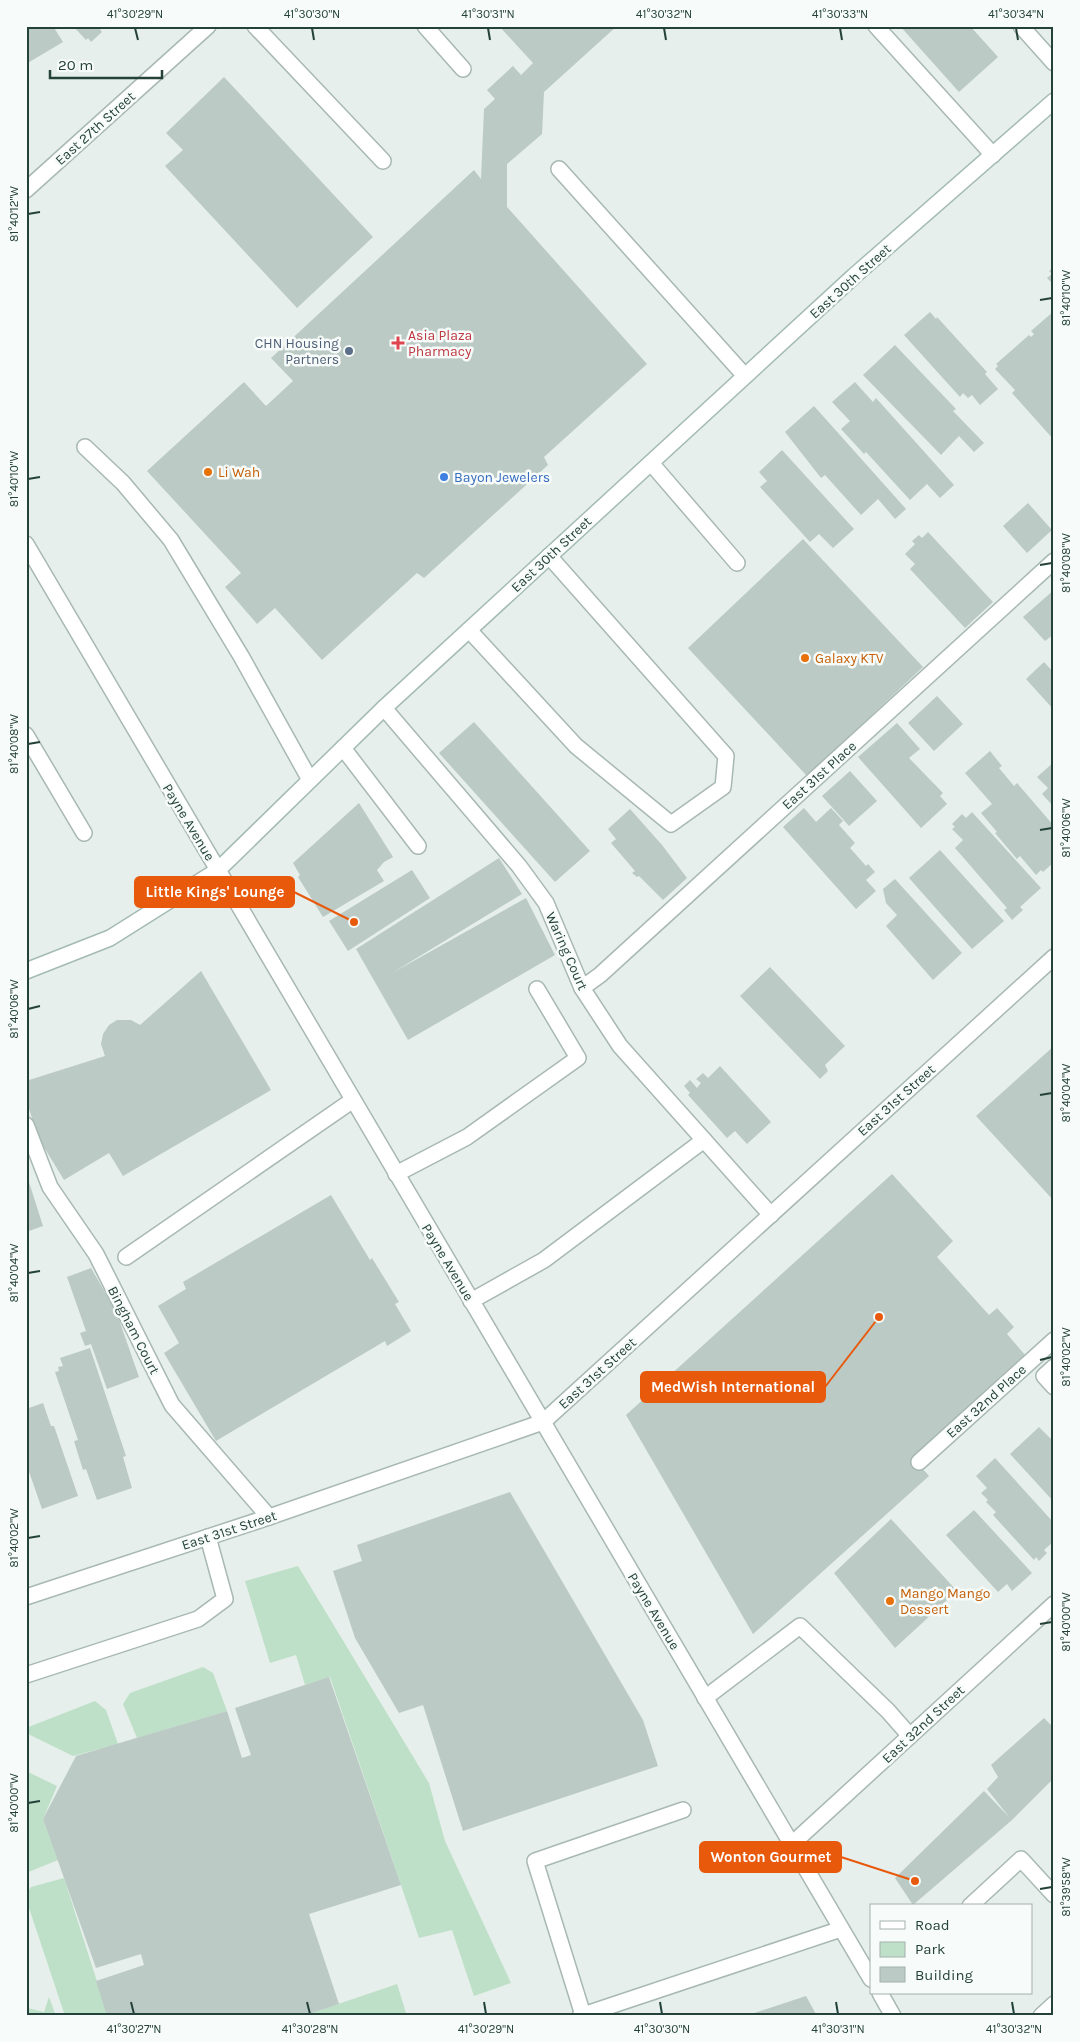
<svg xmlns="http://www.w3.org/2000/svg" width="1080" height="2042" viewBox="0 0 1080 2042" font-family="Karla,sans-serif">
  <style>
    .green { fill: #bfe0c8 }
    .building { fill: #bbcac4 }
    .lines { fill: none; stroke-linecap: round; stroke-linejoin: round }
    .service-casing { stroke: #a8b8b2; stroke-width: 18 }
    .minor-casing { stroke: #a8b8b2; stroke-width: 18 }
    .tertiary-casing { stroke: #a8b8b2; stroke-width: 18 }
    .secondary-casing { stroke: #a4bbb3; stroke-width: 18 }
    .service { stroke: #fff; stroke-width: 15 }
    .minor { stroke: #fff; stroke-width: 15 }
    .tertiary { stroke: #fff; stroke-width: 15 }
    .secondary { stroke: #fff; stroke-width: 15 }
    .ticks { fill: none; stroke: #24423a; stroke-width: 2 }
    .health-dot { fill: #e0444e; stroke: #f7fbf9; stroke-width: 2 }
    .service-dot { fill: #5c6f8a; stroke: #f7fbf9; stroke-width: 2 }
    .food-dot { fill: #e8710a; stroke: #f7fbf9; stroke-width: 2 }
    .shop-dot { fill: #3f7fe0; stroke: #f7fbf9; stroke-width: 2 }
    .labels { text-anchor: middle; stroke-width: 5; stroke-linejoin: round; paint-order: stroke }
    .street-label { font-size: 14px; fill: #24423a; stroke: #f7fbf9 }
    .health-label { font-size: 14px; fill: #be3a42; stroke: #f7fbf9; text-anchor: start }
    .service-label { font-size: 14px; fill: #4e5e75; stroke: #f7fbf9; text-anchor: end }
    .food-label { font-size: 14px; fill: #c56008; stroke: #f7fbf9; text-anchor: start }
    .shop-label { font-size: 14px; fill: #366cbe; stroke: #f7fbf9; text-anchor: start }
    .leader { fill: none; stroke: #e8590c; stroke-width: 2 }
    .callout-dot { fill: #e8590c; stroke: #f7fbf9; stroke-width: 2 }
    .callout { fill: #e8590c; stroke: #e8590c; stroke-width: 2 }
    .callout-label { font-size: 15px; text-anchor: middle; font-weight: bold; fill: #fff }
    .neatline { fill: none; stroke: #24423a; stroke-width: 2 }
    .ticks-label { font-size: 12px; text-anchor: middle; fill: #24423a }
  </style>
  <rect width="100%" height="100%" fill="#e6efeb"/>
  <g class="green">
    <polygon points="298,1566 429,1783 445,1841 511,1983 474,1996 452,1930 419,1938 330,1677 305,1685 296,1655 270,1663 245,1581"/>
    <polygon points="203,1667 213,1673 227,1711 137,1738 123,1704 130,1693"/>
    <polygon points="95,1701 106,1710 118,1744 73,1756 26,1733 26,1728"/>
    <polygon points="26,1771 57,1786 43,1819 58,1860 26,1873"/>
    <polygon points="64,1878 108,2016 65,2016 26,1899 26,1894 31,1887"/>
    <polygon points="397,1984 407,2016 303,2016"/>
    <polygon points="49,1997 56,2016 26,2016 28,2008 44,2012"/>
  </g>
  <g class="building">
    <polygon points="26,26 53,26 63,42 26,64"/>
    <polygon points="73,26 102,26 99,28 102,32 91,42 88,38 86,40"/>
    <polygon points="499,26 617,26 544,92 542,134 507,164 507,207 647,364 544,457 548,465 424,578 417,573 322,660 275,608 257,624 225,587 241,573 147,471 244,382 266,406 293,381 271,358 474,170 481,179 484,109 495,99 487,90 513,66 521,75 533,63"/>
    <polygon points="900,26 970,26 998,57 959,92"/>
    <polygon points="224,77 373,237 297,308 165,166 183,150 166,133"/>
    <polygon points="1054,267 1054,285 1047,278 1052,274 1049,271"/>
    <polygon points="1054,311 1054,440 1012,393 1015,390 995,369 998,366 996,364 1029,335 1031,337 1034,334 1031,331"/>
    <polygon points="930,312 936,319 937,317 987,372 985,374 998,389 980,405 972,395 968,398 963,393 960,397 904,335"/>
    <polygon points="895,345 956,409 953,411 984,443 974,452 959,436 941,455 863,375"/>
    <polygon points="855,382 873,402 876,398 954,485 940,498 927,484 910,500 866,452 864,454 841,429 850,421 832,402"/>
    <polygon points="814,406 906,509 895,519 878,499 861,515 825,475 821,478 785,432"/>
    <polygon points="782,450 854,529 833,548 819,534 810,542 760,487 767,481 759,472"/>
    <polygon points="1028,503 1052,530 1027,553 1003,526"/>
    <polygon points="928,532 993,602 965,628 910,569 915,564 905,554 915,544 912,541 919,535 922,538"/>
    <polygon points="803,539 923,667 807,776 688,648"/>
    <polygon points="1054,590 1054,634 1045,641 1023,617"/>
    <polygon points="1044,662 1054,673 1054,710 1026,679"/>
    <polygon points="937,696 963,724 934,751 908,723"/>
    <polygon points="474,722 590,851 555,882 439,753"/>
    <polygon points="897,723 920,749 909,758 943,793 940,796 947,804 921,828 858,757"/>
    <polygon points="990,751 1002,766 999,768 1014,786 1017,783 1054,826 1054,862 1043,872 1041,870 1036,875 1020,856 1017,859 995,833 997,832 981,813 992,804 965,773"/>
    <polygon points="1054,762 1054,807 1042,794 1048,788 1037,777"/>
    <polygon points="850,771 877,801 849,826 822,796"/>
    <polygon points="359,803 393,857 384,862 377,870 384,881 323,917 298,877 300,875 293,863"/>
    <polygon points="804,808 816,822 831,808 843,821 839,825 855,843 850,848 866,866 868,864 875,872 866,880 876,891 856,909 783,827"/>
    <polygon points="630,809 662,845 687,878 663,900 639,876 637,877 632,873 635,871 611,843 616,839 608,829"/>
    <polygon points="972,812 1041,888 1020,907 1023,910 1012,920 1004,910 1007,908 955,848 963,840 952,829 955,827 952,824 962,814 966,818"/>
    <polygon points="940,850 1004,921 972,949 909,878"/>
    <polygon points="499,858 522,894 392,973 526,898 555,955 408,1040 356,949"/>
    <polygon points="412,870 430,898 348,951 329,921"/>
    <polygon points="895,879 962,953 933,980 886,926 897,915 886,903 883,889"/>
    <polygon points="770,967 845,1046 825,1065 828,1071 820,1079 740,996"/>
    <polygon points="201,971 271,1090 123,1176 109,1153 64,1180 39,1139 26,1100 26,1081 105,1056 101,1044 103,1034 109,1025 117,1020 131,1020 140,1025"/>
    <polygon points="1054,1046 1054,1201 976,1116"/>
    <polygon points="720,1066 771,1122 747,1144 735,1131 727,1138 688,1095 690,1093 684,1086 690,1080 697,1088 701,1083 696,1079 703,1073 708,1078"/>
    <polygon points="892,1174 953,1241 937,1257 989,1315 997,1308 1014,1327 1007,1334 1026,1356 914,1459 929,1476 753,1634 626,1415"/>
    <polygon points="27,1176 43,1226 26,1232 26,1177"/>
    <polygon points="331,1195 370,1260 372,1258 399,1302 395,1304 411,1331 387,1346 385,1341 216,1441 164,1353 179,1343 158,1306 186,1289 183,1282"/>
    <polygon points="91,1268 116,1311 139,1377 107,1389 91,1344 85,1346 80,1333 86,1331 67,1277"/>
    <polygon points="90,1348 126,1456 123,1457 132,1488 97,1500 86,1469 83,1470 74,1441 78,1440 55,1372 59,1371 58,1367 63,1366 60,1358"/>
    <polygon points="43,1403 51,1426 54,1426 78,1496 42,1509 26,1463 26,1409"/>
    <polygon points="1039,1427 1054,1442 1054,1502 1010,1454"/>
    <polygon points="995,1458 1054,1523 1054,1541 1044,1550 1047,1553 1039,1561 1036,1557 1034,1560 993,1515 996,1512 986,1502 988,1500 981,1493 987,1488 976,1476"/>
    <polygon points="510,1492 643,1720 658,1766 463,1831 423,1705 399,1713 355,1638 333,1571 362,1561 357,1545"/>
    <polygon points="974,1510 1032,1573 1012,1591 1007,1584 998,1592 946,1535"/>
    <polygon points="891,1519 957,1591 895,1648 834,1573"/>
    <polygon points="329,1677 401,1885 309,1914 339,2004 303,2016 107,2016 96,1981 144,1965 141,1954 96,1968 43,1819 76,1756 227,1711 242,1758 251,1755 235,1708"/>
    <polygon points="1044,1718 1054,1728 1054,1778 1012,1820 913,1905 895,1878 984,1791 1009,1817 987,1789 998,1777 991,1765"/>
    <polygon points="806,1996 817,2016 748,2016 748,2015"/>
  </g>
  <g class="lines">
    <g class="service-casing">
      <g id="service">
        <polyline points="255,26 383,161"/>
        <polyline points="425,26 463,69"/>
        <polyline points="876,26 993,155"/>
        <polyline points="1021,26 1054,63"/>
        <polyline points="559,169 745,376"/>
        <polyline points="85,447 123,483 171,540 241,656 310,780"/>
        <polyline points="651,463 737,563"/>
        <polyline points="469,630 576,746 671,824 723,787 726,756 549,556"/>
        <polyline points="384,708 519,866 546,903 582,988 620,1046 771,1215"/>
        <polyline points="26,735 84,833"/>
        <polyline points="343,748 418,846"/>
        <polyline points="582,988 600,975 1054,561"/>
        <polyline points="26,1125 50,1187 96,1254 172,1405 269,1517"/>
        <polyline points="396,1174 467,1137 578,1058 537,989"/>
        <polyline points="126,1257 353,1100"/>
        <polyline points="471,1301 544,1260 704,1140"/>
        <polyline points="1054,1367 1044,1376 1054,1387"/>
        <polyline points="919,1462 1054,1340"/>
        <polyline points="26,1675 198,1619 225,1599 208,1537"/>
        <polyline points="705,1698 800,1626 888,1711 910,1736"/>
        <polyline points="970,1906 1021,1859 1054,1895"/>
        <polyline points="583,2015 535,1861 683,1810"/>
        <polyline points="1041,2016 1054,2004"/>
      </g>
    </g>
    <g class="minor-casing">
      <g id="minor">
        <polyline points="26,190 208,26"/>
        <polyline points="26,1597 269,1517 543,1422 1054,957"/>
        <polyline points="792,1844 1054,1604"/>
        <polyline points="580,2016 841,1929"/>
      </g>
    </g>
    <g class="tertiary-casing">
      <g id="tertiary">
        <polyline points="26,544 871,1979"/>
        <polyline points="880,1993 893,2016"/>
      </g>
    </g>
    <g class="secondary-casing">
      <polyline id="secondary" points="26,971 110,938 218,870 384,708 854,276 1054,101"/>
    </g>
    <use href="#service" class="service"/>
    <use href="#minor" class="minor"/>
    <use href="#tertiary" class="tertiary"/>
    <use href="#secondary" class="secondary"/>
  </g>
  <path class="ticks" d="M135,28L138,40M312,28L314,40M488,28L490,40M664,28L666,40M840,28L842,40M1016,28L1018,40M28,214L40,212M1040,300L1052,298M28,479L40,477M1040,565L1052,563M28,744L40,742M1040,830L1052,828M28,1009L40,1006M1040,1095L1052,1093M28,1273L40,1271M1040,1360L1052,1357M28,1538L40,1536M1040,1624L1052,1622M28,1803L40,1801M1040,1889L1052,1887M131,2002L134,2014M307,2002L310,2014M484,2002L486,2014M660,2002L662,2014M836,2002L838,2014M1012,2002L1014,2014"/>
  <path class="health-dot" d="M395.5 335.5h5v5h5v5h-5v5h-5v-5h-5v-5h5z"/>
  <circle class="service-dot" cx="349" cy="351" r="5"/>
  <g class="food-dot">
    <circle cx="208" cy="472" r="5"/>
    <circle cx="805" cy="658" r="5"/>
    <circle cx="890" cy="1601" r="5"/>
  </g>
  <circle class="shop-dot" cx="444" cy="477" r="5"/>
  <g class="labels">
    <g class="street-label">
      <text transform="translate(95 128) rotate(-42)" y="5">East 27th Street</text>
      <text transform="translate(850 281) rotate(-42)" y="5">East 30th Street</text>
      <text transform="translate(551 554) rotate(-43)" y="5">East 30th Street</text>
      <text transform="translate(819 775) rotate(-42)" y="5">East 31st Place</text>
      <text transform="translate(189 822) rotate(59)" y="5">Payne Avenue</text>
      <text transform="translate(567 951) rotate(66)" y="5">Waring Court</text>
      <text transform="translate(896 1100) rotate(-42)" y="5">East 31st Street</text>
      <text transform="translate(448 1262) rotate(59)" y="5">Payne Avenue</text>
      <text transform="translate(134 1330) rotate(63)" y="5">Bingham Court</text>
      <text transform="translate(597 1373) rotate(-42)" y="5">East 31st Street</text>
      <text transform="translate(986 1401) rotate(-42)" y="5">East 32nd Place</text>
      <text transform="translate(229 1530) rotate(-18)" y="5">East 31st Street</text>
      <text transform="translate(654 1611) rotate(59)" y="5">Payne Avenue</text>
      <text transform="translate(923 1724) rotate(-43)" y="5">East 32nd Street</text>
    </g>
    <g class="health-label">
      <text x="408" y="340">Asia Plaza<tspan x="408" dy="16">Pharmacy</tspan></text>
    </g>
    <g class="service-label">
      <text x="339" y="348">CHN Housing<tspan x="339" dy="16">Partners</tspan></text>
    </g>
    <g class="food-label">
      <text x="218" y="477">Li Wah</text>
      <text x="815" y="663">Galaxy KTV</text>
      <text x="900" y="1598">Mango Mango<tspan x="900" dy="16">Dessert</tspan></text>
    </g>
    <g class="shop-label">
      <text x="454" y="482">Bayon Jewelers</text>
    </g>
  </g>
  <path class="leader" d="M354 922L294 892M879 1317L825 1387M915 1881L841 1857"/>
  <g class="callout-dot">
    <circle cx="354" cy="922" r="5"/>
    <circle cx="879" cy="1317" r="5"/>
    <circle cx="915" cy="1881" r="5"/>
  </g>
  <g class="callout">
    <rect x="135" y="877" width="159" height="30" rx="5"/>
    <rect x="641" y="1372" width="184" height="30" rx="5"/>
    <rect x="700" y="1842" width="141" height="30" rx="5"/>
  </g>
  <g class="callout-label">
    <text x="215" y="897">Little Kings' Lounge</text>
    <text x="733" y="1392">MedWish International</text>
    <text x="771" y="1862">Wonton Gourmet</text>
  </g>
  <rect width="1080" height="2042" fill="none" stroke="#f7fbf9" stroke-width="55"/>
  <rect x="870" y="1904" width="162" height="90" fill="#f7fbf9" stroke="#a3b1ad"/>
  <rect x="880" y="1921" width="25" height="8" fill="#ffffff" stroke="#a3b1ad"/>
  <text x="915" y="1930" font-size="15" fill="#24423a">Road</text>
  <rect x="880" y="1942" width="25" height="15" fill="#bfe0c8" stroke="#a3b1ad"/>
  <text x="915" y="1954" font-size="15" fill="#24423a">Park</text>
  <rect x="880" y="1967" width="25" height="15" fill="#bbcac4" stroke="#a3b1ad"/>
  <text x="915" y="1980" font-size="15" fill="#24423a">Building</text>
  <path d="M50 70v8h112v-8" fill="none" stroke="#24423a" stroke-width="2.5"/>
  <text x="58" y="70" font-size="15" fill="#24423a" stroke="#f7fbf9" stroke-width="4" paint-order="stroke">20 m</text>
  <rect x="28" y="28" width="1024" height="1986" class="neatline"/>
  <g class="ticks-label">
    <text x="135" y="18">41°30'29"N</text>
    <text x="312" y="18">41°30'30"N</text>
    <text x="488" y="18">41°30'31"N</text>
    <text x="664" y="18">41°30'32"N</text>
    <text x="840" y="18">41°30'33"N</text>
    <text x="1016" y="18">41°30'34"N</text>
    <text transform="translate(14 214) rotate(-90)" y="4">81°40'12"W</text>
    <text transform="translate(1066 298) rotate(-90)" y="4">81°40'10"W</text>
    <text transform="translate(14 479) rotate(-90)" y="4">81°40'10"W</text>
    <text transform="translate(1066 563) rotate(-90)" y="4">81°40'08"W</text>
    <text transform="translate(14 744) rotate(-90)" y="4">81°40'08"W</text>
    <text transform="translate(1066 828) rotate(-90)" y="4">81°40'06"W</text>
    <text transform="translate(14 1009) rotate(-90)" y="4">81°40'06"W</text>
    <text transform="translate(1066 1093) rotate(-90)" y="4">81°40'04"W</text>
    <text transform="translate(14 1273) rotate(-90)" y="4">81°40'04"W</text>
    <text transform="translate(1066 1357) rotate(-90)" y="4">81°40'02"W</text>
    <text transform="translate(14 1538) rotate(-90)" y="4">81°40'02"W</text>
    <text transform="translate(1066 1622) rotate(-90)" y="4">81°40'00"W</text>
    <text transform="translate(14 1803) rotate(-90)" y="4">81°40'00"W</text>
    <text transform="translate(1066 1887) rotate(-90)" y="4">81°39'58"W</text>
    <text x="134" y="2033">41°30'27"N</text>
    <text x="310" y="2033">41°30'28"N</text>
    <text x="486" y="2033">41°30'29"N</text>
    <text x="662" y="2033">41°30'30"N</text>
    <text x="838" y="2033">41°30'31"N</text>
    <text x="1014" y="2033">41°30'32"N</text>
  </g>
</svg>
